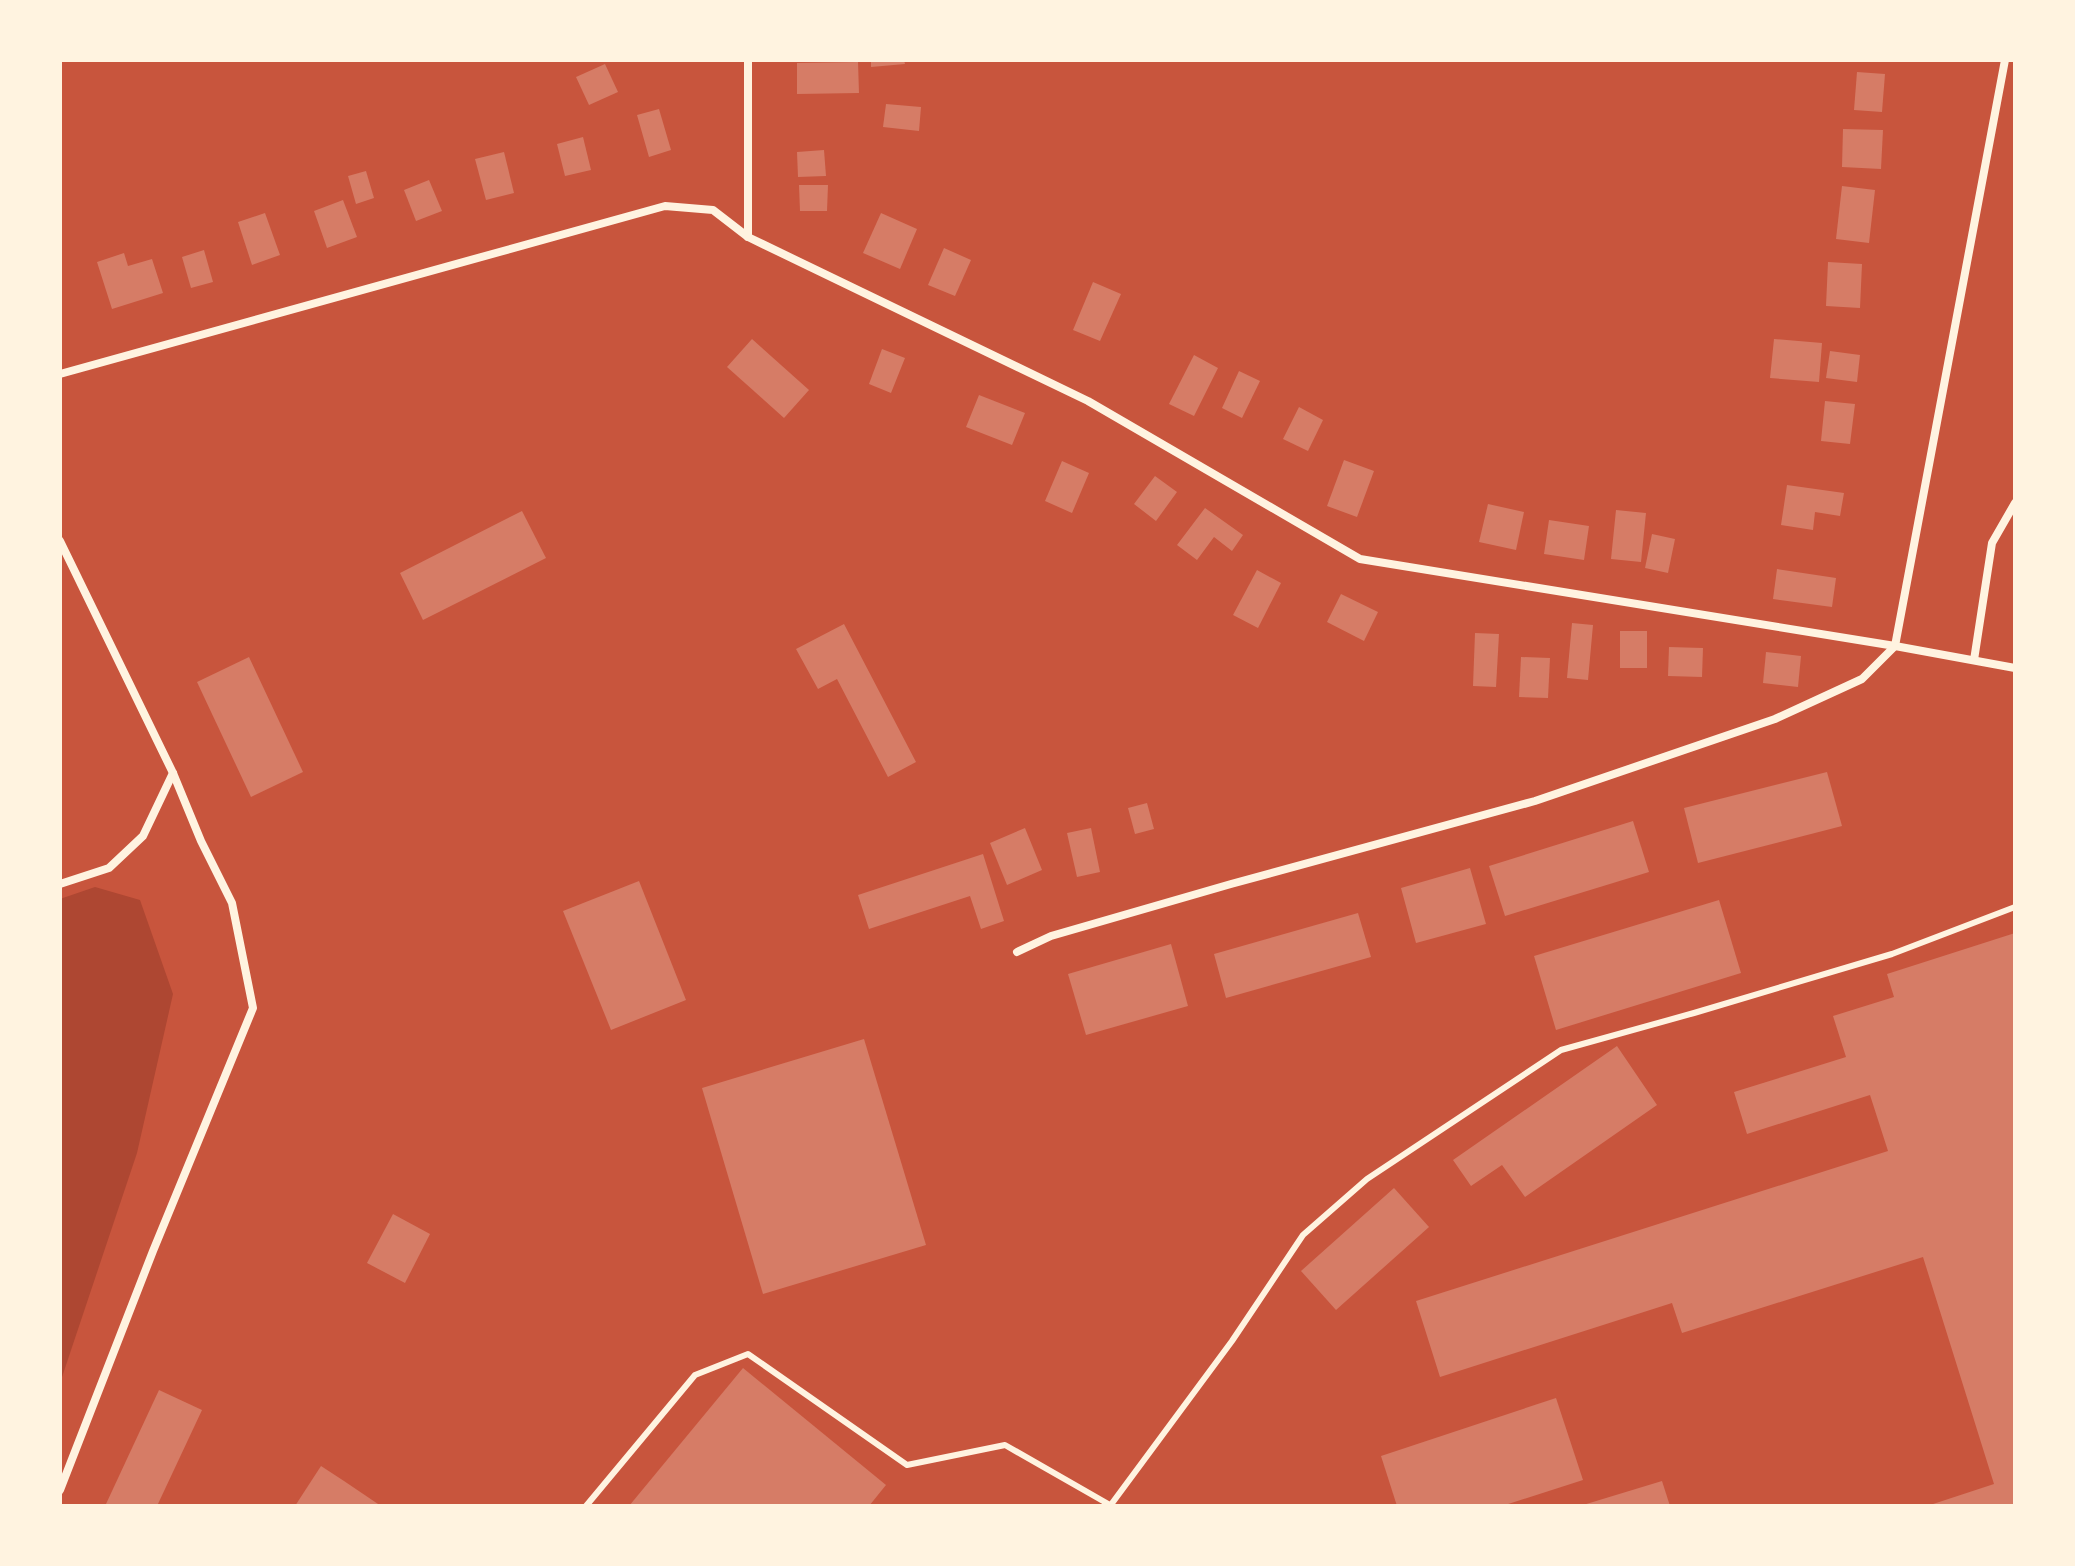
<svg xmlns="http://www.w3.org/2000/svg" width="2075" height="1566" viewBox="0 0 2075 1566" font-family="'DM Sans',sans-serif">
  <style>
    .green { fill: #ae4732 }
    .building { fill: #d67c66 }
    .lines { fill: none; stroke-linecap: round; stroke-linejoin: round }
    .service { stroke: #fff3e0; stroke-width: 6 }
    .minor { stroke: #fff3e0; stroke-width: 8 }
  </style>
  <rect width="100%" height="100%" fill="#c8553d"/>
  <polygon class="green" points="95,887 140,900 173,994 137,1153 60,1383 60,899"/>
  <g class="building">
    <polygon points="871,60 904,60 905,64 871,67"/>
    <polygon points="858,62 859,93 797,94 797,63"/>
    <polygon points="605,64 618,92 589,105 576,77"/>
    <polygon points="1857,72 1885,74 1882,112 1854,110"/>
    <polygon points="886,104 921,107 919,131 883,127"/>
    <polygon points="659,109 671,150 649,157 637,115"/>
    <polygon points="1843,129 1883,130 1881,169 1842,167"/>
    <polygon points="583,137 591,170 565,176 557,144"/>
    <polygon points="824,150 826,176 798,177 797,152"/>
    <polygon points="504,152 514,193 486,200 475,159"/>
    <polygon points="366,171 374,198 356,204 348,176"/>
    <polygon points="429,180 442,211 416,221 404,190"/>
    <polygon points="799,185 828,185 827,211 800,211"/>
    <polygon points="1842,186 1875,190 1869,243 1836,239"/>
    <polygon points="343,200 357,237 327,248 314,211"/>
    <polygon points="265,213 280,255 252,265 238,222"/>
    <polygon points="881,213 917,229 900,269 863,253"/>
    <polygon points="944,248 971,260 955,296 928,285"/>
    <polygon points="204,250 213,282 191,288 182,257"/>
    <polygon points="124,253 128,266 152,259 163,293 112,309 97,262"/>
    <polygon points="1828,262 1862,264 1860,308 1826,306"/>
    <polygon points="1093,282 1121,294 1100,341 1073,330"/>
    <polygon points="752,339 809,390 784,418 727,367"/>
    <polygon points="1774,339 1822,343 1819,382 1770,378"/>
    <polygon points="882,349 905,358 891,393 869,384"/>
    <polygon points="1830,351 1860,355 1857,382 1826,378"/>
    <polygon points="1194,355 1218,368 1194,416 1169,404"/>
    <polygon points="1239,371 1260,381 1242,418 1222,408"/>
    <polygon points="979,395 1025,413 1012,445 966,427"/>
    <polygon points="1825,401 1855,404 1850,444 1821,441"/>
    <polygon points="1299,407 1323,420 1308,451 1283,439"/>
    <polygon points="1344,460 1374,471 1357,517 1327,506"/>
    <polygon points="1062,461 1089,473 1072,513 1045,501"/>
    <polygon points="1155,476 1177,492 1156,521 1134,504"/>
    <polygon points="1787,485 1844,493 1840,516 1815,512 1813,530 1781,525"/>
    <polygon points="1488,504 1524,512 1516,550 1479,542"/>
    <polygon points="1205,508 1243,535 1232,551 1214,537 1197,560 1177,545"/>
    <polygon points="1616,510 1646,513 1641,562 1611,559"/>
    <polygon points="522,511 546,558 423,620 400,573"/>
    <polygon points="1549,520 1589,526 1584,560 1544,554"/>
    <polygon points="1652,534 1675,539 1668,573 1645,568"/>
    <polygon points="1777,569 1836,578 1832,607 1773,599"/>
    <polygon points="1257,570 1281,583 1258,628 1233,615"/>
    <polygon points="1341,594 1378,612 1364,641 1327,622"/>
    <polygon points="1572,623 1593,625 1588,680 1567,678"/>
    <polygon points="844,624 916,762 888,777 837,679 818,689 796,649"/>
    <rect x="1620" y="631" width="27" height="37"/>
    <polygon points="1475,633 1499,634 1496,687 1473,686"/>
    <polygon points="1669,647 1703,648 1702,677 1668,676"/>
    <polygon points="1766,652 1801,656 1798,687 1763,683"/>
    <polygon points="249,657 303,772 251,797 197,682"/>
    <polygon points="1521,657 1550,658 1548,698 1519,697"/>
    <polygon points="1827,772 1842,826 1698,863 1684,808"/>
    <polygon points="1147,803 1154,829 1135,834 1128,808"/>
    <polygon points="1633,821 1649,872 1505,916 1489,866"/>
    <polygon points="1025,828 1042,870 1007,885 990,843"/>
    <polygon points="1091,828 1100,872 1077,877 1067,833"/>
    <polygon points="983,854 1004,921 981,929 970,896 869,929 858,895"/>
    <polygon points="1470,868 1486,924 1416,943 1401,888"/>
    <polygon points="639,881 686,1000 611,1030 563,911"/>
    <polygon points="1719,900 1741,973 1556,1030 1534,956"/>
    <polygon points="1358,913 1371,957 1226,998 1214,954"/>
    <polygon points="2015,933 2015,1506 1927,1506 1994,1484 1923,1257 1682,1333 1672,1303 1440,1377 1416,1301 1888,1151 1870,1095 1747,1134 1734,1092 1846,1057 1833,1016 1894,997 1887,974"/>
    <polygon points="1171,944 1188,1006 1086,1035 1068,974"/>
    <polygon points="864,1039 926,1245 763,1294 702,1088"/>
    <polygon points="1617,1046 1657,1105 1525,1197 1502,1165 1471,1186 1453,1160"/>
    <polygon points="1394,1188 1429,1227 1336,1310 1301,1271"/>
    <polygon points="393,1214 430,1234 405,1283 367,1263"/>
    <polygon points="743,1368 886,1485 869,1506 629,1506"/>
    <polygon points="159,1390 202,1410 157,1506 112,1506 106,1504"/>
    <polygon points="1556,1398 1583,1480 1502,1506 1397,1506 1381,1456"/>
    <polygon points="321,1466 344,1481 381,1506 295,1506"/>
    <polygon points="1662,1481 1670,1506 1583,1506 1583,1505"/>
  </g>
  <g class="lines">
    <g class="service">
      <polyline points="586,1506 695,1375 748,1354 907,1465 1005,1445 1110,1505"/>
      <polyline points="1110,1506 1232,1341 1303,1235 1367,1179 1561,1050 1694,1013 1892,954 2015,907"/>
    </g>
    <g class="minor">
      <polyline points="748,237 748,60"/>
      <polyline points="60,374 665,206 713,210 748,237 1088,401 1360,559 1895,646 2015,668"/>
      <polyline points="60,541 173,773 201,841 232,903 253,1008 153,1251 60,1490"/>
      <polyline points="1895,646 2005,60"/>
      <polyline points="1974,660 1992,543 2015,503"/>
      <polyline points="60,884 109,868 143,836 173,773"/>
      <polyline points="1017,952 1051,936 1231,884 1535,801 1775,719 1862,679 1895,646"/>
    </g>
  </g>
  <rect width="2075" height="1566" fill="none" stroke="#fff3e0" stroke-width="124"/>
</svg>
